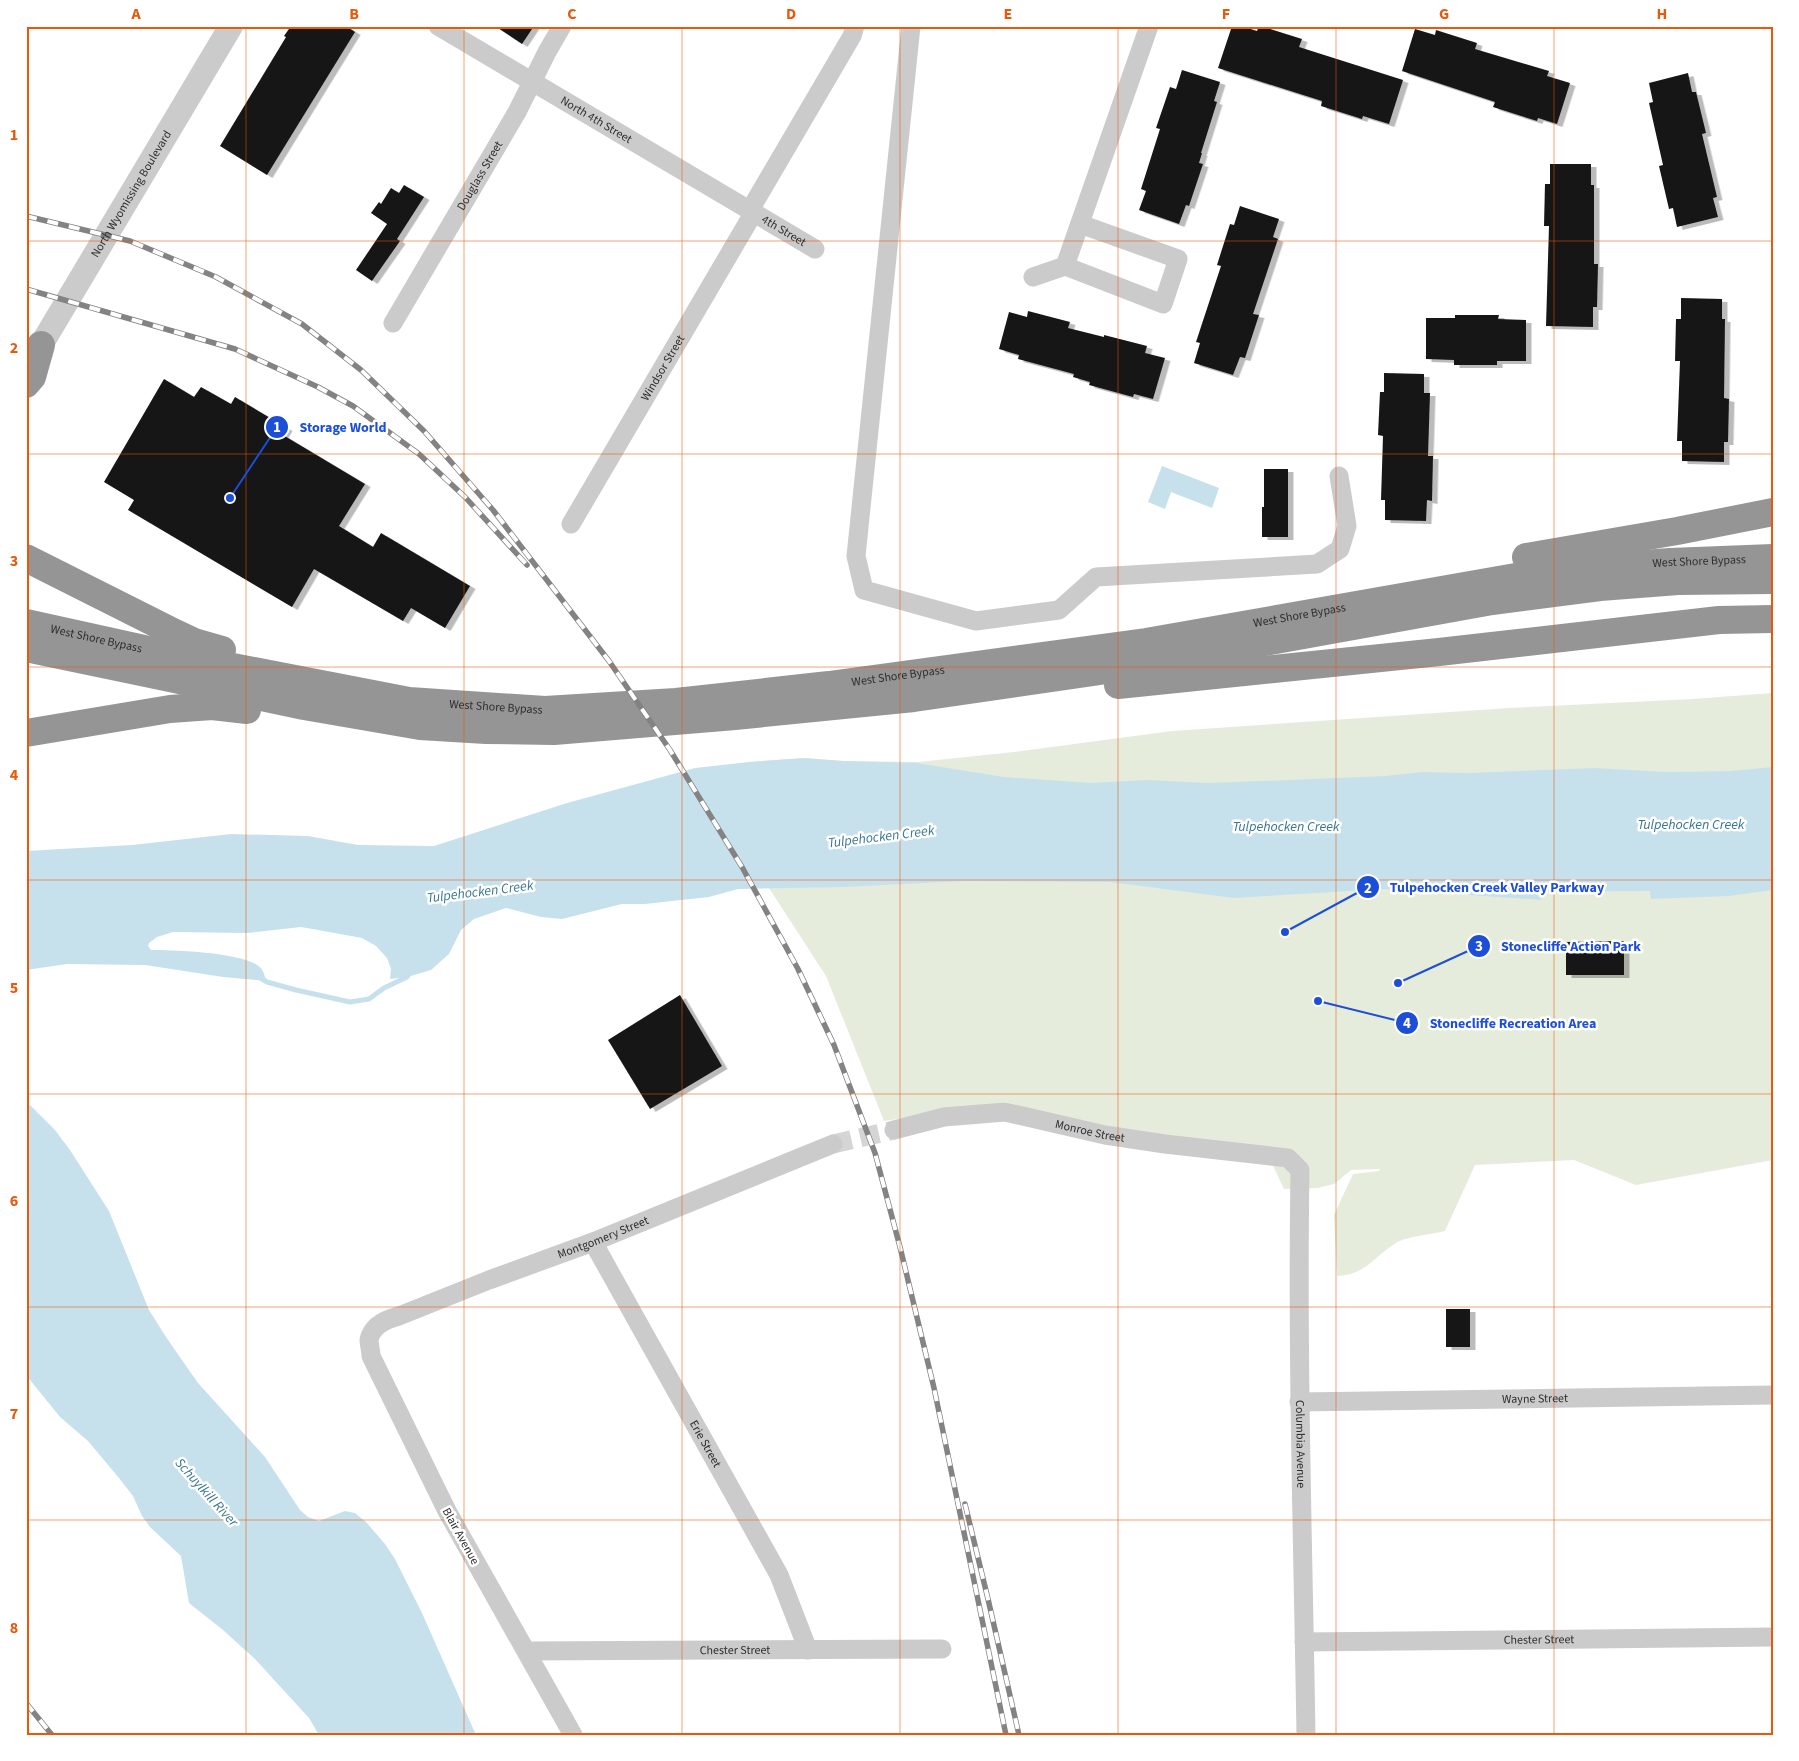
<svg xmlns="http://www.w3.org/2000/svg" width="1799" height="1761" viewBox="0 0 1799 1761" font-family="'Source Sans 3',sans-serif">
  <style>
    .green { fill: #e6ecdc }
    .water { fill: #c7e1ec }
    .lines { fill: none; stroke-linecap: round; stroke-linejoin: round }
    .stream { stroke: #c7e1ec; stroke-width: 5 }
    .building { fill: #151515; filter: url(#shadow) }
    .minor-tunnel { stroke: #d5d5d5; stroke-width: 19; stroke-dasharray: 19 9; stroke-linecap: butt }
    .minor { stroke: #cbcbcb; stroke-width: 19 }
    .tertiary { stroke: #cbcbcb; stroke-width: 24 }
    .motorway { stroke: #959595; stroke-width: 28 }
    .rail-casing { stroke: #838383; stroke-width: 5.5 }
    .rail { stroke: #fff; stroke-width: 4; stroke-dasharray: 11; stroke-linecap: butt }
    .grid { fill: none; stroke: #e8590c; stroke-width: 1; stroke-opacity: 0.55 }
    .labels { text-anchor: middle; stroke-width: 5; stroke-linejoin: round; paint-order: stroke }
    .street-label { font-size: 12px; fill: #2e2e2e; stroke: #fff }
    .water-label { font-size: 14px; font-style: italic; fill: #3b7791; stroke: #fff }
    .leader { fill: none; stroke: #1d4ed8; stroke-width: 2 }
    .callout-dot { fill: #1d4ed8; stroke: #fff; stroke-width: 2 }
    .mark-label { font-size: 15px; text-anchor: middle; font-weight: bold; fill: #fff }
    .callout-label { font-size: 14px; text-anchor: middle; font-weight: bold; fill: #1d4ed8; stroke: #fff; stroke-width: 5; stroke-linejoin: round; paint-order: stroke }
    .neatline { fill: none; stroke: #e8590c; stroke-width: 2 }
    .grid-label { font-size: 16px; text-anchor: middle; font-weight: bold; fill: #e8590c }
  </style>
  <defs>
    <filter id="shadow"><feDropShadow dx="5.5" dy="3" stdDeviation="0" flood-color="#0004"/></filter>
  </defs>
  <rect width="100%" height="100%" fill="#fff"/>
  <path class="green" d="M1773,693V1160L1636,1185L1574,1160L1475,1165L1445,1231C1433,1234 1404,1237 1396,1243C1373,1257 1366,1275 1337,1276L1334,1215L1353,1174L1379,1171L1380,1169L1351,1170L1334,1184L1318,1188L1284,1189L1264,1147L1134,1132L1068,1120L1006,1102L884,1121L826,976L769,888L749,762L804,758L843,761L918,762L1014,752L1172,731L1509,708L1692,699Z"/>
  <g class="water">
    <polygon points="1162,466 1219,488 1212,508 1171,492 1165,509 1148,502"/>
    <path d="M804,758L843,761L917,763L1004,777L1091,783L1147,780L1208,783L1288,780L1384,776L1424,772L1469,773L1594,768L1666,772L1731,771L1773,767V890L1729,896L1651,899L1650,891L1541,892V900L1384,889L1234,898L1110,882L964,881L845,887L738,889L709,897L681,900L645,904H622L562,919L541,917L506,908L474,919L461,930L449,954L431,970L407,977L390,979L391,969L387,958L376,946L362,938L301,927L248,933L173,932L157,937L149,943L148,946L151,950C174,950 245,952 261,968C264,972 265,978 267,982L257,980L223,977L145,965L67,964L26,970V851L132,845L231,834L308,836L358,845L434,846L567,803L695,768L749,762Z"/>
    <polygon points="26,1101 55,1130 70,1150 109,1211 149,1310 166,1337 198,1383 265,1457 300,1510 308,1517 319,1521 345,1511 355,1513 366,1522 385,1544 395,1559 422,1613 476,1735 319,1735 309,1718 255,1659 223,1630 189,1603 181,1556 150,1527 142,1516 133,1496 119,1478 88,1441 60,1417 26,1375"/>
  </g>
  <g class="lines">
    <polyline class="stream" points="262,979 267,982 296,990 350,1002 369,999 384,988 407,977 410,973"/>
  </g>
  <g class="building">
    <polygon points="291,26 346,26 355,32 267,175 220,146 286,37 284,36"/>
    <polygon points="495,26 534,26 522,44"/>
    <polygon points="1232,26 1241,26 1257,31 1259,26 1261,26 1302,39 1299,47 1403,80 1389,124 1363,116 1362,119 1321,106 1322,101 1218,68"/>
    <polygon points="1415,29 1435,35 1436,30 1477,43 1475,49 1549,71 1547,76 1570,83 1557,124 1538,118 1537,121 1493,107 1495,102 1402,71"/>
    <polygon points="1182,70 1220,82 1214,101 1217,102 1201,153 1202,153 1199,163 1203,164 1189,206 1186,205 1179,224 1139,210 1146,191 1141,189 1160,129 1156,128 1170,87 1176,89"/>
    <polygon points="1688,73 1692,92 1696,92 1706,133 1702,134 1717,197 1713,198 1718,217 1677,227 1673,208 1669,209 1659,166 1663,165 1649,103 1653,102 1649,83"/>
    <polygon points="1550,164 1591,164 1591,185 1594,185 1594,264 1598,264 1597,307 1593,307 1593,327 1546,326 1549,226 1544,226 1545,184 1550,184"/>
    <polygon points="404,185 424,197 397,239 400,241 372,281 356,270 387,224 371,213 379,202 381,204 391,188 399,193"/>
    <polygon points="1240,206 1279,219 1273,237 1278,239 1253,314 1259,315 1245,358 1240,357 1233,375 1194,363 1200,343 1196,342 1221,266 1217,265 1230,224 1234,225"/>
    <polygon points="1681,298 1722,299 1722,319 1725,319 1724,398 1729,399 1728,442 1724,442 1724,462 1682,461 1682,441 1677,441 1680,361 1675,361 1676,319 1681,319"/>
    <polygon points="1028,311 1070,322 1068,328 1104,337 1104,335 1147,346 1145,353 1165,358 1153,399 1134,394 1133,397 1089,385 1090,382 1073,377 1074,374 1018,359 1019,355 999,349 1009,312 1027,317"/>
    <polygon points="1455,315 1499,315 1498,319 1526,320 1526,361 1497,361 1497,365 1454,365 1454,360 1426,359 1426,318 1455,318"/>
    <polygon points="1384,373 1424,374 1424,393 1430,393 1428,456 1433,456 1432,501 1427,500 1426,521 1385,520 1385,500 1381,500 1383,436 1378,435 1380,392 1384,392"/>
    <polygon points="164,379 194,397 201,387 231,404 235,397 287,428 283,435 365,484 339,526 373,547 381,533 470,586 445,628 411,608 403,621 314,569 292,607 128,510 134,500 104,482"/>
    <polygon points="1264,469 1288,469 1288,537 1262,537 1262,507 1264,507"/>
    <polygon points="1624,941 1624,975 1566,975 1566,942"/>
    <polygon points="680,995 722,1066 650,1109 608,1040"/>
    <rect x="1446" y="1309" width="24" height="38"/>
  </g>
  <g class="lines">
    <polyline class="minor-tunnel" points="833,1144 894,1130"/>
    <g class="minor">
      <path id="s1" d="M438,26L815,249"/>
      <polyline points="911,26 856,556 864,590 976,621 1059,610 1096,577 1317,564 1340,549 1347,526 1339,476"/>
      <polyline points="750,210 852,36 855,26"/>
      <polyline points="1065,266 1163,304 1178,259 1080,224"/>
      <polyline points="1033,277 1065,266 1149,26"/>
      <path id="s2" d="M393,323L517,112L547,52L562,26"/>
      <path id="s3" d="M571,524L754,212"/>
      <path id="s4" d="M894,1130L944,1117L1005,1112L1105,1135L1165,1144L1288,1158L1300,1170C1297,1358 1303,1546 1306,1735"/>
      <path id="s5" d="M593,1242L779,1575L808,1650"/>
      <path id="s6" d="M1299,1402L1773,1395"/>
      <path id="s7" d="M1304,1642L1773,1637"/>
      <path id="s8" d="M527,1651L942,1649"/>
      <path id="s9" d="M573,1735L447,1511L371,1356C371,1351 369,1344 369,1340C372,1325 387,1319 399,1316L489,1280L593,1242L833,1144"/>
    </g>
    <path class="tertiary" id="s10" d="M27,358L41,345L231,26"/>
    <g class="motorway">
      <polyline points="26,384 32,377 41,345"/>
      <polyline points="1526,557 1677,531 1773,512"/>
      <polyline points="26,558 175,633 194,642 222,650"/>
      <path id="s11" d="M26,623L171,655L409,701L545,710L676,702L829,685L1146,642L1550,571L1670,562L1773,558"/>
      <polyline points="26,648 304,706 420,726 486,730 554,731 735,716 914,698 1121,668 1492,601 1600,587 1678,581 1773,580"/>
      <polyline points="1118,685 1439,652 1719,620 1773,619"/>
      <polyline points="26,733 170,709 212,706 247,710"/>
    </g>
    <g class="rail-casing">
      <g id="rail">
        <polyline points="26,216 130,241 216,277 302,324 361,370 424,431 493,510 609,661 670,750 742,867 798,969 834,1045 875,1153 900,1247 934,1388 1006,1735"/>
        <polyline points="26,289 235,349 318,387 353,406 419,454 465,497 527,565"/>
        <polyline points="965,1504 988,1599 1019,1735"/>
        <polyline points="26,1703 52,1735"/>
      </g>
    </g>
    <use href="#rail" class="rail"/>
  </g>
  <path class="grid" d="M246,26V1735M464,26V1735M682,26V1735M900,26V1735M1118,26V1735M1336,26V1735M1554,26V1735M26,241H1773M26,454H1773M26,667H1773M26,880H1773M26,1094H1773M26,1307H1773M26,1520H1773"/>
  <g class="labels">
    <g class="street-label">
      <text dy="4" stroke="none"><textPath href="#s1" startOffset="184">North 4th Street</textPath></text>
      <text dy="4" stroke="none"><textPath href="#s2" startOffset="171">Douglass Street</textPath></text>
      <text dy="4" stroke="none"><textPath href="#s10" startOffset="195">North Wyomissing Boulevard</textPath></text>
      <text dy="4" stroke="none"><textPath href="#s1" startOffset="402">4th Street</textPath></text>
      <text dy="4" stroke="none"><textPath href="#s3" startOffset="181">Windsor Street</textPath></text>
      <text dy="4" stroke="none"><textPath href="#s11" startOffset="1692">West Shore Bypass</textPath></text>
      <text dy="4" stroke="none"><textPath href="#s11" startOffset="1288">West Shore Bypass</textPath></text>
      <text dy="4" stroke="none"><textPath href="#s11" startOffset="72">West Shore Bypass</textPath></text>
      <text dy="4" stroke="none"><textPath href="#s11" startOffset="882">West Shore Bypass</textPath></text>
      <text dy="4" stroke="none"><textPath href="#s11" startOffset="478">West Shore Bypass</textPath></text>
      <text dy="4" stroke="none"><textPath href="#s4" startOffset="200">Monroe Street</textPath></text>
      <text dy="4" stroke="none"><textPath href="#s9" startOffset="705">Montgomery Street</textPath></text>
      <text dy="4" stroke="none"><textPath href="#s6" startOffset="236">Wayne Street</textPath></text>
      <text dy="4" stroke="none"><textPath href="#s5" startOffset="231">Erie Street</textPath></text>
      <text dy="4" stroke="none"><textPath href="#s4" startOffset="691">Columbia Avenue</textPath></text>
      <text transform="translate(461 1536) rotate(61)" y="4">Blair Avenue</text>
      <text dy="4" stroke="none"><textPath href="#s7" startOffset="235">Chester Street</textPath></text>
      <text dy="4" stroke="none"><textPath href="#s8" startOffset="208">Chester Street</textPath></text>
    </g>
    <g class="water-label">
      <text x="1691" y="829">Tulpehocken Creek</text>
      <text x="1286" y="831">Tulpehocken Creek</text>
      <text transform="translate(881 836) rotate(-7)" y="5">Tulpehocken Creek</text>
      <text transform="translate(480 891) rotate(-7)" y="5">Tulpehocken Creek</text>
      <text transform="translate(207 1492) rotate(48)" y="5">Schuylkill River</text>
    </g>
  </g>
  <path class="leader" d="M230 498L277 427M1285 932L1368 887M1398 983L1479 946M1318 1001L1407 1023"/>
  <g class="callout-dot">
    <circle cx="230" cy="498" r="5"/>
    <circle cx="1285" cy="932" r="5"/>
    <circle cx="1398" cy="983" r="5"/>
    <circle cx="1318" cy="1001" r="5"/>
    <circle cx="277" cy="427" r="12"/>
    <circle cx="1368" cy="887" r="12"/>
    <circle cx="1479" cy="946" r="12"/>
    <circle cx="1407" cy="1023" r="12"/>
  </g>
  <g class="mark-label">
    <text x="277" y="432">1</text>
    <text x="1368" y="893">2</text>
    <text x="1479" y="951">3</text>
    <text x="1407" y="1028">4</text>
  </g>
  <g class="callout-label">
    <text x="343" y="432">Storage World</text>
    <text x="1497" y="892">Tulpehocken Creek Valley Parkway</text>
    <text x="1571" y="951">Stonecliffe Action Park</text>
    <text x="1513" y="1028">Stonecliffe Recreation Area</text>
  </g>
  <rect width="1799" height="1761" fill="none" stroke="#ffffff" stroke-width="55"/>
  <rect x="28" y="28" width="1744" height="1706" class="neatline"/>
  <g class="grid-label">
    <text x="136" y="19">A</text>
    <text x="354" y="19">B</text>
    <text x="572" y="19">C</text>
    <text x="791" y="19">D</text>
    <text x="1008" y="19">E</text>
    <text x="1226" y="19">F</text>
    <text x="1444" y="19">G</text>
    <text x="1662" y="19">H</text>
    <text x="14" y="140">1</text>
    <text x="14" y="353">2</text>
    <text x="14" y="566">3</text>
    <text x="14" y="780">4</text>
    <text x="14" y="993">5</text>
    <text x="14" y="1206">6</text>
    <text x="14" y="1419">7</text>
    <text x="14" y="1633">8</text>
  </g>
</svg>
